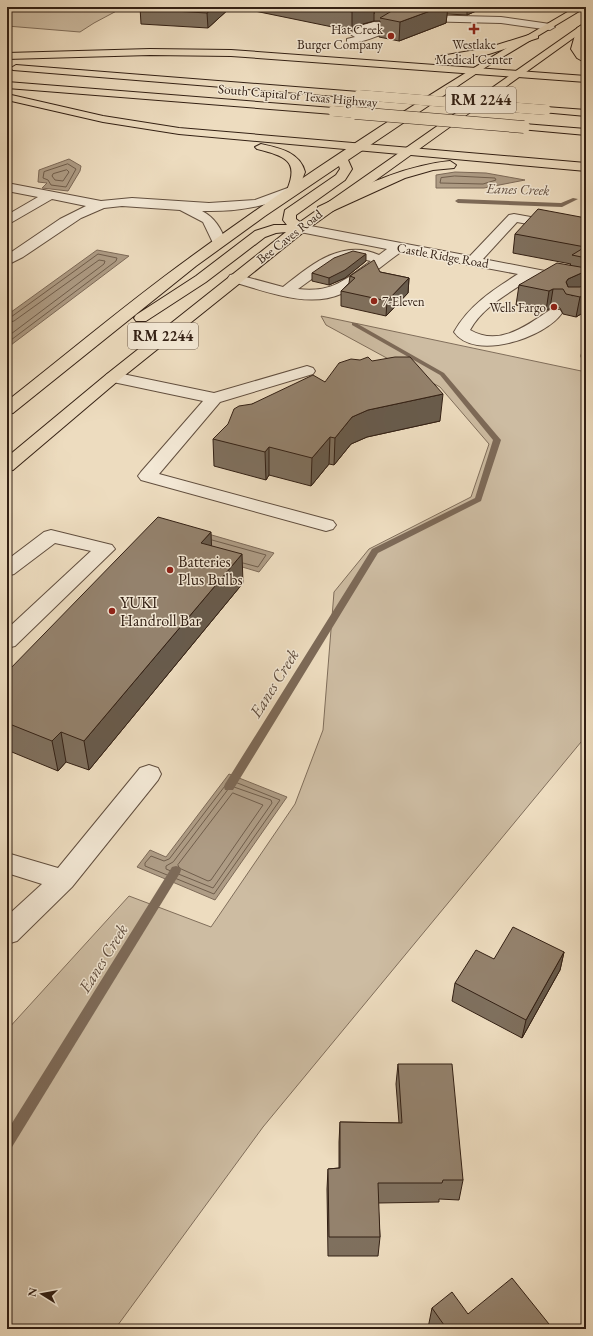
<svg xmlns="http://www.w3.org/2000/svg" width="593" height="1336" viewBox="0 0 593 1336" font-family="'EB Garamond',serif">
  <style>
    .green { fill: #cdbca2; stroke: #806e5b }
    .water { fill: #ae9c85; stroke: #7d6a58 }
    .lines { fill: none; stroke-linecap: round; stroke-linejoin: round }
    .shore { stroke: #705e4c; stroke-width: 1 }
    .stream { fill: #7d6a58; fill-rule: evenodd }
    .minor-casing { stroke: #624f3f; stroke-width: 2 }
    .major-casing { stroke: #332014; stroke-width: 2 }
    .highway-casing { stroke: #332014; stroke-width: 2 }
    .minor { fill: #f3e8d5; fill-rule: evenodd }
    .major { fill: #eddcbf; fill-rule: evenodd }
    .highway { fill: #eddcbf; fill-rule: evenodd }
    .highway-bridge-far1-casing { stroke: #332014; stroke-width: 10; stroke-linecap: butt }
    .highway-bridge-casing { stroke: #332014; stroke-width: 13; stroke-linecap: butt }
    .highway-bridge-far1 { stroke: #eddcbf; stroke-width: 10 }
    .highway-bridge { stroke: #eddcbf; stroke-width: 12 }
    .wall { fill: #7f705e; stroke: #332014 }
    .shaded-wall { fill: #685b4c; stroke: #332014 }
    .building { fill: #94826d; stroke: #332014 }
    .poi-dot { fill: #8f2418; stroke: #f3e8d5; stroke-width: 1.5 }
    .labels { text-anchor: middle; stroke-width: 3; stroke-linejoin: round; paint-order: stroke }
    .far-poi-label { font-size: 13px; fill: #332014; stroke: #f3e8d5; text-anchor: end }
    .far-street-label { font-size: 13px; fill: #332014; stroke: #f3e8d5 }
    .far-water-label { font-size: 14px; font-style: italic; fill: #5e4b3c; stroke: #f3e8d5 }
    .shield { fill: #f3e8d5; stroke: #6d5c4e; stroke-width: 1 }
    .shield-label { font-size: 15px; font-weight: bold; fill: #332014 }
    .poi-label { font-size: 16px; fill: #332014; stroke: #f3e8d5; text-anchor: start }
    .water-label { font-size: 17px; font-style: italic; fill: #5e4b3c; stroke: #f3e8d5 }
  </style>
  <rect width="100%" height="100%" fill="#eddcbf"/>
  <filter id="stains"><feTurbulence type="fractalNoise" baseFrequency=".005" numOctaves="4"/><feColorMatrix values="0 0 0 0 .2 0 0 0 0 .09 0 0 0 0 .02 0 0 0 .5 -.17"/></filter>
  <radialGradient id="worn" r=".72"><stop offset=".6" stop-color="#630" stop-opacity="0"/><stop offset="1" stop-color="#630" stop-opacity=".3"/></radialGradient>
  <g class="green">
    <polygon points="7,7 124,7 94,23 80,32 7,26"/>
    <polygon points="321,316 586,372 586,736 263,1127 115,1329 7,1329 7,1030 129,896 211,927 295,804 323,730 334,592 369,549 471,497 489,444 440,387 326,325"/>
  </g>
  <g class="water">
    <polygon points="69,159 81,166 80,171 68,191 42,188 47,183 38,182 39,170"/>
    <polygon points="455,172 486,173 525,180 484,188 436,188 436,175"/>
    <polygon points="97,250 129,256 7,348 7,315"/>
    <polygon points="191,529 274,553 259,572 175,547"/>
    <polygon points="229,774 287,797 215,900 137,867 150,850 166,857"/>
  </g>
  <g class="lines">
    <g class="shore">
      <polygon points="68,164 76,169 66,187 51,185 48,180 43,178 44,172"/>
      <polygon points="67,170 69,172 63,181 55,180 52,176 53,174"/>
      <polygon points="455,176 495,178 496,180 483,184 440,183 441,178"/>
      <polyline points="7,318 11,317 98,254 117,258 116,261 7,343"/>
      <polyline points="7,323 14,321 99,260 105,261 104,264 7,337"/>
      <polyline points="212,540 266,555 258,567 243,563"/>
      <polygon points="230,780 280,800 214,894 145,866 145,863 151,856 164,861 169,859"/>
      <polygon points="231,786 271,800 272,803 213,888 166,869 166,866 173,862"/>
      <polygon points="233,793 263,805 211,880 208,881 179,868 178,865"/>
    </g>
    <g class="stream">
      <polygon points="573,198 578,199 562,207 458,203 455,201 458,199 561,203"/>
      <polygon points="352,323 356,323 444,373 501,440 481,501 378,553 233,790 225,790 224,787 225,784 372,549 475,498 493,440 440,375 352,325"/>
      <polygon points="176,866 180,867 181,870 180,873 12,1147 7,1149 7,1131 172,867"/>
    </g>
    <g class="minor-casing">
      <g id="minor">
        <polygon points="359,7 376,7 418,15 501,17 550,24 555,27 550,30 501,23 418,21 363,10"/>
        <path d="M374,22L386,23L393,27C387,34 356,45 347,43V39L355,37L350,34L363,25ZM374,27L381,28L359,35Z"/>
        <path d="M7,183L101,201L132,198L209,203L255,200L293,186L299,190L297,193C264,207 238,212 202,211C215,218 221,228 226,242L224,245H214L203,222L180,210L122,206L104,208L81,218L23,257L7,265V255L60,219L86,206L52,199L7,225V215L38,197L7,191Z"/>
        <path d="M514,214L586,227V235L517,222L483,259L586,279V287L533,277C511,292 483,306 470,330C499,347 526,326 550,310H560L562,313C546,337 475,362 454,332C469,305 493,290 518,274L401,252C382,265 363,283 341,294C307,309 263,290 230,281L228,278L230,275L235,274L283,287C311,265 342,238 379,255L387,249L295,231L293,228L300,224L470,256L509,215ZM352,257L371,261C345,280 332,293 298,289L331,265Z"/>
        <polygon points="307,366 313,368 315,371 313,374 220,402 159,474 333,521 336,525 333,529 326,531 141,480 138,476 141,472 203,401 113,382 107,380 105,377 107,374 113,372 214,393"/>
        <polygon points="51,530 112,545 115,549 15,646 7,648 7,629 91,551 55,543 14,574 7,576 7,560 44,532"/>
        <polygon points="149,765 158,768 161,774 158,780 72,887 17,941 7,944 7,916 42,884 7,873 7,853 58,868 140,768"/>
      </g>
    </g>
    <g class="major-casing">
      <path id="major" d="M576,7H586L486,67L348,160L352,169L345,180L296,215V219L300,222L586,22V29L305,231L119,380L13,470L7,471V457L107,374L286,232L276,233L265,237L206,282L146,321H136L134,318L136,315L196,276L255,231L274,225H287L283,220L285,210L336,175L340,169L339,166L265,216L196,266L13,413L7,414V401C67,354 126,304 188,259C312,168 443,84 576,7Z"/>
    </g>
    <g class="highway-casing">
      <g id="highway">
        <polygon points="582,25 586,27 581,49 586,56 586,63 577,58 571,49 577,28"/>
        <polygon points="535,33 538,34 538,38 489,54 441,62 436,59 441,56 487,48"/>
        <polygon points="150,49 231,50 586,76 586,82 231,56 150,55 7,59 7,53"/>
        <polygon points="16,65 359,92 364,95 359,98 13,70 11,68"/>
        <polygon points="7,82 333,108 338,111 333,114 7,88"/>
        <polygon points="7,94 103,116 179,128 586,163 586,171 179,134 103,122 7,100"/>
        <polygon points="546,107 586,110 586,116 542,112 541,110 542,108"/>
        <polygon points="524,124 586,129 586,135 520,129 518,127 520,125"/>
        <path d="M261,144C279,148 300,152 305,172L297,193H289L287,190C300,160 284,156 257,149L255,147Z"/>
        <path d="M450,161L456,165L454,168L433,170L405,178L328,213L323,214L317,210L318,207C361,187 402,166 450,161Z"/>
      </g>
    </g>
    <use href="#minor" class="minor"/>
    <use href="#major" class="major"/>
    <use href="#highway" class="highway"/>
    <g class="highway-bridge-far1-casing">
      <g id="highway-bridge-far1">
        <polyline points="359,95 546,110"/>
        <polyline points="333,111 367,114"/>
      </g>
    </g>
    <g class="highway-bridge-casing">
      <polyline id="highway-bridge" points="355,113 524,127"/>
    </g>
    <use href="#highway-bridge-far1" class="highway-bridge-far1"/>
    <use href="#highway-bridge" class="highway-bridge"/>
  </g>
  <g class="wall">
    <polygon points="140,7 231,7 208,28 141,24"/>
    <polygon points="240,7 374,7 374,14 374,7 485,7 467,15 447,14 446,23 399,41 379,37 380,21 374,21 363,24 352,31 240,8"/>
    <polygon points="586,218 586,311 576,317 563,314 560,308 550,308 546,311 516,305 519,285 570,265 571,264 513,253 515,234"/>
    <polygon points="366,261 345,278 329,285 312,281 312,273"/>
    <polygon points="380,272 409,278 408,293 386,316 341,306 341,291 349,283 350,276"/>
    <polygon points="584,340 586,340 586,375 581,356"/>
    <polygon points="325,382 440,421 367,437 351,444 334,465 329,464 311,486 269,475 266,480 214,466 213,439 252,404"/>
    <polygon points="212,546 243,583 89,770 66,762 58,771 7,750 7,672"/>
    <polygon points="564,952 560,970 522,1038 452,1001 455,983 494,959"/>
    <polygon points="398,1064 463,1180 459,1200 439,1199 439,1202 378,1203 380,1237 378,1256 328,1256 327,1189 328,1169 339,1168 339,1142 340,1122 399,1123 396,1084"/>
    <polygon points="432,1308 468,1314 553,1329 428,1329 428,1328"/>
  </g>
  <g class="shaded-wall">
    <polygon points="214,7 231,7 208,28 207,13"/>
    <polygon points="360,7 374,7 374,21 363,24 352,31 352,12"/>
    <polygon points="441,7 448,7 446,23 399,41 400,22"/>
    <polygon points="467,7 485,7 467,15"/>
    <polygon points="366,254 366,261 345,278 329,285 329,278"/>
    <polygon points="586,271 586,286 572,296 566,282 568,279"/>
    <polygon points="409,278 408,293 386,316 387,301"/>
    <polygon points="553,289 550,308 546,311 549,291"/>
    <polygon points="586,293 586,311 576,317 580,297"/>
    <polygon points="443,394 440,421 367,437 351,444 334,465 335,438 352,417 368,410"/>
    <polygon points="330,437 329,464 311,486 312,458"/>
    <polygon points="269,447 269,475 266,480 265,452"/>
    <polygon points="211,532 212,561 201,543"/>
    <polygon points="242,554 243,583 89,770 84,741"/>
    <polygon points="61,732 66,762 58,771 52,741"/>
    <polygon points="564,952 560,970 522,1038 526,1020"/>
  </g>
  <g class="building">
    <polygon points="140,7 214,7 207,13 140,9"/>
    <polygon points="327,7 360,7 352,12"/>
    <polygon points="395,7 441,7 400,22 380,18 395,9"/>
    <polygon points="538,209 586,218 586,258 572,255 585,247 515,234"/>
    <polygon points="353,251 366,254 345,270 329,278 312,273 334,258"/>
    <polygon points="374,260 380,272 409,278 387,301 341,291 355,278 350,276"/>
    <polygon points="557,263 586,268 586,271 568,279 566,282 568,287 580,287 586,284 586,293 580,297 566,294 563,289 553,289 549,291 519,285"/>
    <polygon points="584,340 586,340 586,348"/>
    <polygon points="368,357 372,361 395,357 410,357 443,394 368,410 352,417 335,438 330,437 312,458 269,447 265,452 213,439 228,424 234,409 239,406 252,404 313,375 325,382 339,363 351,359 360,360"/>
    <polygon points="158,517 211,532 201,543 242,554 84,741 61,732 52,741 7,723 7,672"/>
    <polygon points="513,927 564,952 526,1020 455,983 476,950 494,959"/>
    <polygon points="398,1064 452,1064 463,1180 443,1180 442,1183 378,1183 380,1237 329,1237 328,1169 340,1168 340,1122 402,1123"/>
    <polygon points="512,1278 553,1329 441,1329 440,1328 444,1325 432,1308 452,1292 468,1314"/>
  </g>
  <g class="poi-dot">
    <path d="M472 23h4v4h4v4h-4v4h-4v-4h-4v-4h4z"/>
    <circle cx="391" cy="36" r="4"/>
    <circle cx="374" cy="301" r="4"/>
    <circle cx="554" cy="307" r="4"/>
    <circle cx="170" cy="570" r="4"/>
    <circle cx="112" cy="611" r="4"/>
  </g>
  <g class="labels">
    <g class="far-poi-label">
      <text x="383" y="34">Hat Creek<tspan x="383" dy="15">Burger Company</tspan></text>
      <text x="474" y="49" text-anchor="middle">Westlake<tspan x="474" dy="15">Medical Center</tspan></text>
      <text x="382" y="306" text-anchor="start">7-Eleven</text>
      <text x="546" y="312">Wells Fargo</text>
    </g>
    <g class="far-street-label">
      <text transform="translate(298 95) rotate(5)" y="5">South Capital of Texas Highway</text>
      <text transform="translate(289 236) rotate(-38)" y="5">Bee Caves Road</text>
      <text transform="translate(443 255) rotate(10)" y="5">Castle Ridge Road</text>
    </g>
    <g class="far-water-label">
      <text transform="translate(518 189) rotate(2)" y="5">Eanes Creek</text>
    </g>
    <g class="shield">
      <rect x="446" y="87" width="70" height="26" rx="3"/>
      <rect x="128" y="323" width="70" height="26" rx="3"/>
    </g>
    <g class="shield-label">
      <text x="481" y="105">RM 2244</text>
      <text x="163" y="341">RM 2244</text>
    </g>
    <g class="poi-label">
      <text x="178" y="567">Batteries<tspan x="178" dy="18">Plus Bulbs</tspan></text>
      <text x="120" y="608">YUKI<tspan x="120" dy="18">Handroll Bar</tspan></text>
    </g>
    <g class="water-label">
      <text transform="translate(274 683) rotate(-58)" y="6">Eanes Creek</text>
      <text transform="translate(103 958) rotate(-58)" y="6">Eanes Creek</text>
    </g>
  </g>
  <rect width="593" height="1336" fill="none" stroke="#eddcbf" stroke-width="24"/>
  <rect x="8" y="8" width="577" height="1320" fill="none" stroke="#332014" stroke-width="2"/>
  <rect x="12" y="12" width="569" height="1312" fill="none" stroke="#332014"/>
  <g transform="translate(42 1294) rotate(281)" stroke="#f3e8d5" stroke-width="3" paint-order="stroke">
  <path d="M0-3L7 15L0 10L-7 15Z" fill="#332014"/>
  <text y="-6" font-size="11" font-weight="bold" text-anchor="middle" fill="#332014">N</text>
  </g>
  <rect width="100%" height="100%" filter="url(#stains)"/>
  <rect width="100%" height="100%" fill="url(#worn)"/>
</svg>
